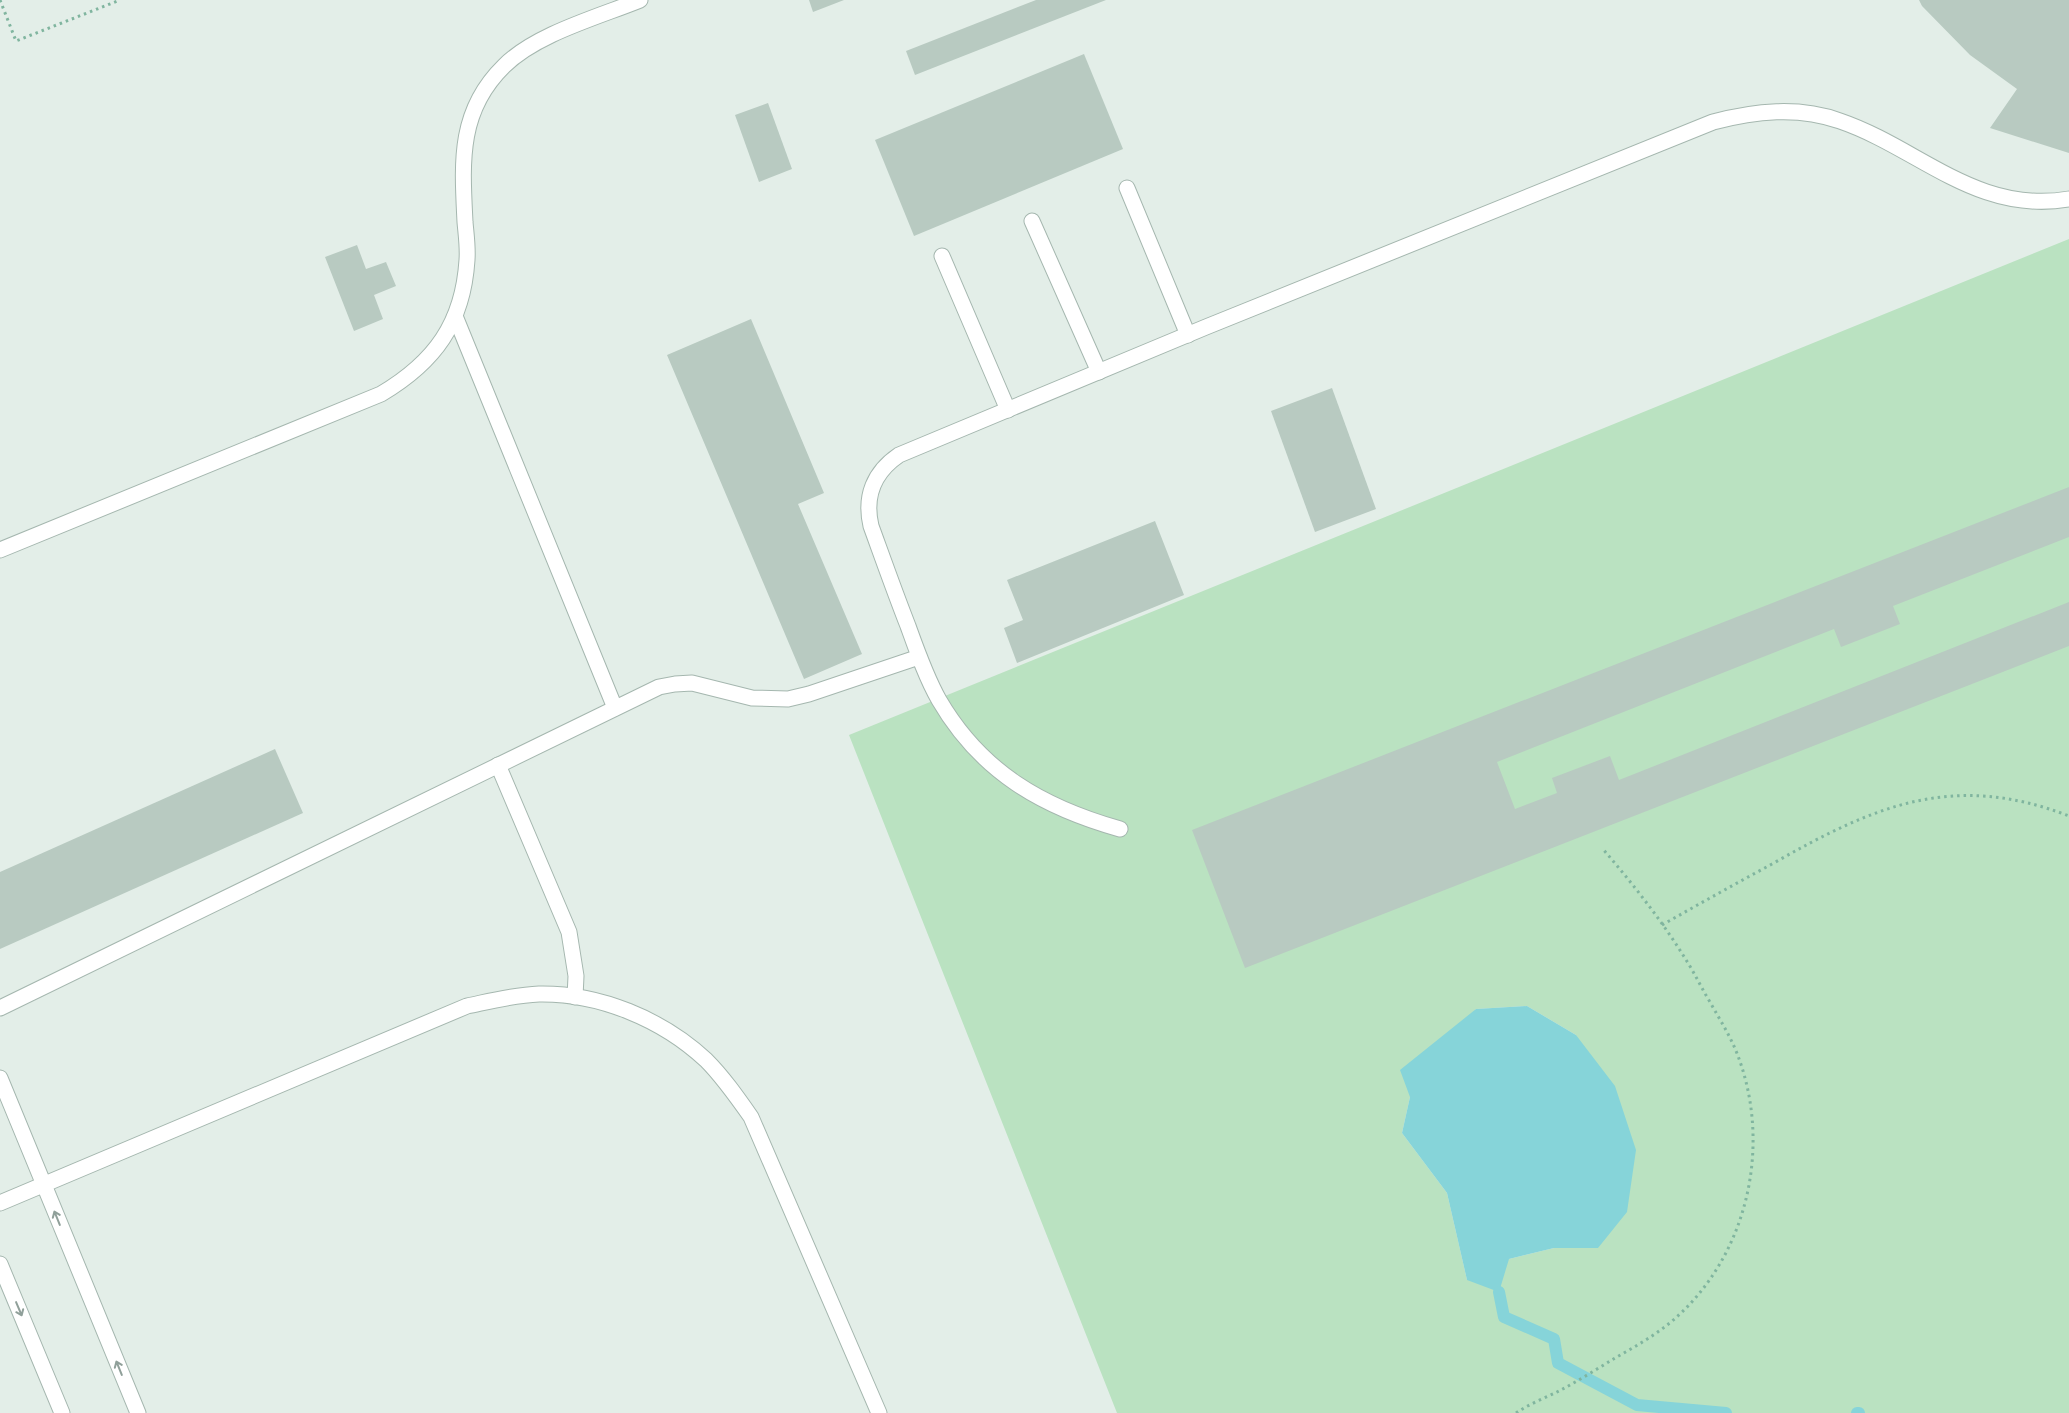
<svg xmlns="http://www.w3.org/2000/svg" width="2069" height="1413" viewBox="0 0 2069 1413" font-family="Commissioner,sans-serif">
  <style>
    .green { fill: #bae2c1; fill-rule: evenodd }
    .water { fill: #86d4d9 }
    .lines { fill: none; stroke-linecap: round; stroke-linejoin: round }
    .stream { stroke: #86d4d9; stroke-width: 12 }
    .building { fill: #b8cac1 }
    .lane-casing { stroke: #a5b7af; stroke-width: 17 }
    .path { stroke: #80b59f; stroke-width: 3; stroke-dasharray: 2.5 4; stroke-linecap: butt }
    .lane { stroke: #fff; stroke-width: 15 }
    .oneway { stroke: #90a09a }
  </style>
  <rect width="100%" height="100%" fill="#e3eee8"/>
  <path class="green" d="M2069,239V1413H1117L849,735ZM1527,1006L1576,1035L1598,1248H1554L1509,1259L1467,1280L1447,1193L1402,1133L1410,1097L1476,1009Z"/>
  <polygon class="water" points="1527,1006 1576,1035 1615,1086 1636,1150 1627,1212 1598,1248 1554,1248 1509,1259 1499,1292 1467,1280 1447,1193 1402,1133 1410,1097 1400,1070 1476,1009"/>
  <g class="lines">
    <g class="stream">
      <polyline points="1499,1292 1504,1317 1554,1339 1558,1363 1637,1405 1726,1413"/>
      <polyline points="1857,1413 1859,1413"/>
    </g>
  </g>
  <g class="building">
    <polygon points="809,0 844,0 813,12"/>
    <polygon points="1036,0 1106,0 915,75 906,51"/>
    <polygon points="1919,0 2069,0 2069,153 1990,128 2017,89 1970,55 1922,6"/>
    <polygon points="1084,54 1123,149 914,236 875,140"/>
    <polygon points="768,103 792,169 759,182 735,115"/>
    <polygon points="357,245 366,269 386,262 396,286 374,295 383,319 354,331 325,257"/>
    <polygon points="751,319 824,493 798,504 862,654 804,679 667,355"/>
    <polygon points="1332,388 1376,509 1315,532 1271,411"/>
    <polygon points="2069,487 2069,537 1893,606 1900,624 1841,647 1834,629 1497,762 1515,809 1557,793 1552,778 1610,756 1619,780 2069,602 2069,646 1245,968 1192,830"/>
    <polygon points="1155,521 1184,595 1017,663 1004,628 1023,620 1007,580"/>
    <polygon points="275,749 303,813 0,949 0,872"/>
  </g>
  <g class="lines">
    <g class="lane-casing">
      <g id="lane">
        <polyline points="1127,188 1188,335"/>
        <polyline points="1032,221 1099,372"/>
        <polyline points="942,256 1008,410"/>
        <polyline points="455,316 615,708"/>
        <path d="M0,550L381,394C435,362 463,323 467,260C468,247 466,234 465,222C462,162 458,111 504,66C536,34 598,17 640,0"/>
        <polyline points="498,765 569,932 576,976 575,997"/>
        <path d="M1120,829C1042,807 981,772 939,700C926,677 917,651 908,626C895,593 883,559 871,526C864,496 874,472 899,455L1206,327L1713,122C1755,111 1798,106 1840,121C1919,148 1977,215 2069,199"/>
        <polyline points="0,1008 659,687 675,684 692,683 752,698 788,699 809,694 919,657"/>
        <polyline points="0,1078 138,1413"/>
        <path d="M0,1203L467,1006C491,1001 514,995 539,994C599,993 662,1019 706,1060C723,1077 737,1097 751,1117L879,1413"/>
        <polyline points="0,1264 62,1413"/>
      </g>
    </g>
    <g class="path">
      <polyline points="0,0 16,41 120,0"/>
      <path d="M1662,925C1699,904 1735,884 1772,864C1874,806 1953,771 2069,816"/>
      <path d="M1516,1413C1529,1404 1545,1398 1559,1391C1578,1381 1597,1369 1615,1358C1638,1345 1661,1332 1680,1314C1749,1249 1771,1144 1738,1056C1731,1037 1720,1020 1710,1002C1702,989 1696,976 1688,963C1663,922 1633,884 1602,848"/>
    </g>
    <use href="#lane" class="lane"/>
  </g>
  <defs><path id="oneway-shaft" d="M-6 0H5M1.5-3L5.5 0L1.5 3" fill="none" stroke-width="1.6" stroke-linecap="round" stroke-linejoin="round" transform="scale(1.25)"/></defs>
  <g class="oneway">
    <use href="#oneway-shaft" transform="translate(57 1218) rotate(-112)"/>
    <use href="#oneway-shaft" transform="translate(19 1309) rotate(67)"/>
    <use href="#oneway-shaft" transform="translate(119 1368) rotate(-112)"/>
  </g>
</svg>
